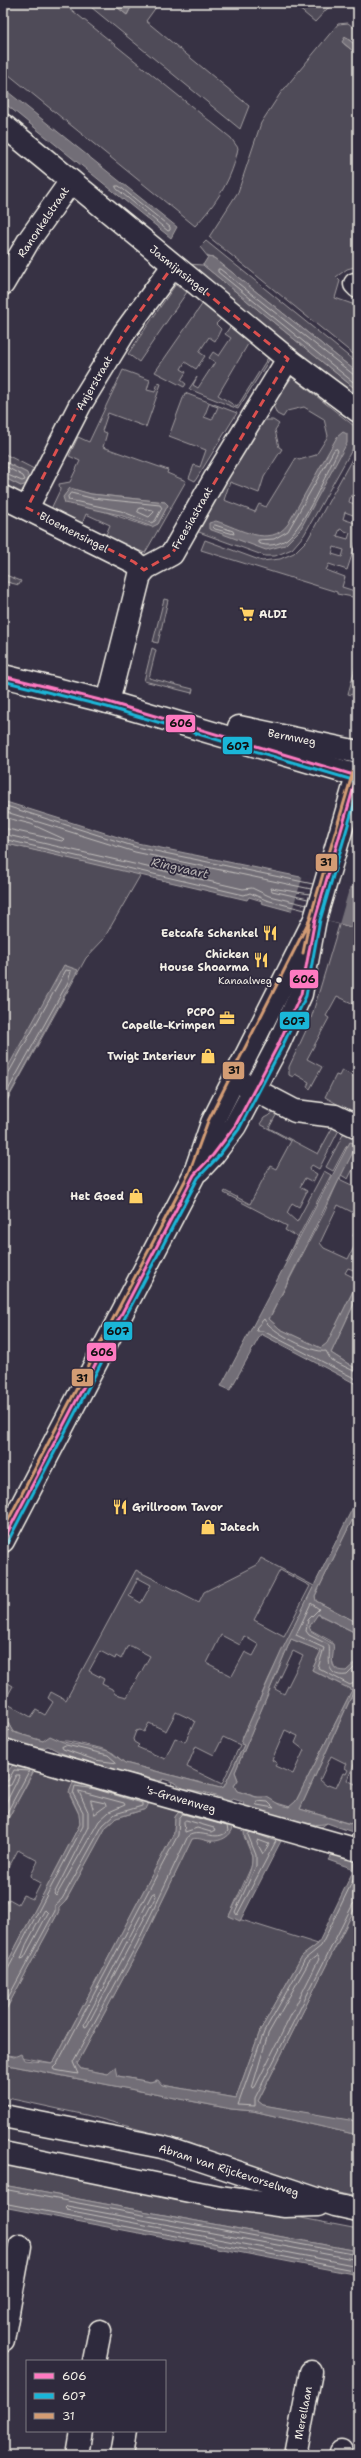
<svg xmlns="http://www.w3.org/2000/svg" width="361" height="2458" viewBox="0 0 361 2458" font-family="'Shantell Sans',sans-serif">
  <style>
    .green { fill: #504b59; stroke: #a29ea0; fill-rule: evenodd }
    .water { fill: #726e77; stroke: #a6a2a4; fill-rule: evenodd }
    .pier { fill: #373244 }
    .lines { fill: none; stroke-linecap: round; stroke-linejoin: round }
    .shore { stroke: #c0bdbb; stroke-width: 1 }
    .minor-casing { stroke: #f4f1e8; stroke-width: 25 }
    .major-casing { stroke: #f4f1e8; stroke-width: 25 }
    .minor { stroke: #2f2a3d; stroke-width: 22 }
    .major { stroke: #2f2a3d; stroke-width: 22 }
    .bus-1-casing { stroke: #2f2a3d; stroke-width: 6 }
    .bus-2-casing { stroke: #2f2a3d; stroke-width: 6 }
    .bus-3-casing { stroke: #2f2a3d; stroke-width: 6 }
    .bus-1 { stroke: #fe7ac1; stroke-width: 3 }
    .bus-2 { stroke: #1ab6d8; stroke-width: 3 }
    .bus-3 { stroke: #d39c74; stroke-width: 3 }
    .marked { fill: none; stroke: #dc504e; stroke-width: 3; stroke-dasharray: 8 5; stroke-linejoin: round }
    .bus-dot { fill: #f4f1e8; stroke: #2f2a3d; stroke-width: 1.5 }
    .labels { text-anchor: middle; stroke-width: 3.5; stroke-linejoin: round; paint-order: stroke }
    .bus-label { font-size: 10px; fill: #f4f1e8; stroke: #2f2a3d; text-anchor: end }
    .street-label { font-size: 11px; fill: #f4f1e8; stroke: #2f2a3d }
    .poi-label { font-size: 11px; font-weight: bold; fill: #f4f1e8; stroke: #2f2a3d; text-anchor: end }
    .water-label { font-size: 12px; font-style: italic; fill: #bab6b5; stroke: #2f2a3d }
    .line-badge { stroke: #2f2a3d; stroke-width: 1.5 }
    .pale-badge-label { font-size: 11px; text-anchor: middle; font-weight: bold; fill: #111 }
  </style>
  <rect width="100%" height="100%" fill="#373244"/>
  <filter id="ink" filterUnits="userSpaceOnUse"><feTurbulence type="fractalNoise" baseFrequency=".025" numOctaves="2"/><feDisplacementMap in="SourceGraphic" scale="8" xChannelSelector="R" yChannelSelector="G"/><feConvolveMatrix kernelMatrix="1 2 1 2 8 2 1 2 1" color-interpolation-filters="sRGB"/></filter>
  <g filter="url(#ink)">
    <g class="green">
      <path d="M3,3H63L231,138L238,148C233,178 216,204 195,226L3,70Z"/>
      <polygon points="86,3 112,3 127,15 133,3 159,3 146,21 249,106 240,129"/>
      <polygon points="292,3 336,3 327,9 315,22"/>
      <polygon points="348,23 358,31 358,47 347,38 344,44 358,55 358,266 347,269 336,277 340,281 335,298 358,306 358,358 209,237 238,192 261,123 280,94 338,24"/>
      <polygon points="206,241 358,364 358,373 214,258 208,257 200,247"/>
      <polygon points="187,264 203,265 358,391 358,402"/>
      <polygon points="176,284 187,292 139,362 128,354"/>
      <polygon points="203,303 222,318 216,324 221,329 215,341 209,337 199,352 205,356 196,369 185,362 181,369 186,372 181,380 186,384 184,387 155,372"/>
      <polygon points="232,324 251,339 218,395 237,407 269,356 271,357 238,409 189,389 197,377 193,385 198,388 215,362 209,358 213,352 219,356 231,338 225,334"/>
      <path d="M123,370L150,380L147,390L155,392L158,383L161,384L146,427L108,413L102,431L107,433L103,447L168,470L167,473L186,481L145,553L105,537L110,525L86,514L81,527L50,511L60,490L59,484L70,482L80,461L69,456L78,437L89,442ZM71,489L91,494L165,502L168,505L158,524L146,526L63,497Z"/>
      <polygon points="292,377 358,429 358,439 304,535 292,549 275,556 265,556 196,531 263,420 273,420 279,424 275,430 279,447 282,449 264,477 259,493 230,482 224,500 255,512 259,504 266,507 296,458 299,460 316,455 328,436 324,419 304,407 287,411 283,417 277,414 273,405"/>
      <path d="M185,393L237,413L195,481L189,478L194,465L200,467L206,450L169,436ZM209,404L218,407L212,420L204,417Z"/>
      <path d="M358,448V473L354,484L358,486V497L351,495L349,502L358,505V517L345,512L343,519L358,524V537L347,570L329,564L326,570L345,577L342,587L358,592V598L337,594V592L201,550L205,540L262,561L280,559L294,553L308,539ZM340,529L350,533L348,539L337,536ZM334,547L344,550L342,557L332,554Z"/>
      <polygon points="3,453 36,470 25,492 21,494 3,487 3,477 21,486 27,473 3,461"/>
      <polygon points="3,574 21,581 19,585 3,581"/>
      <polygon points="164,599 168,600 158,643 153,642"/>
      <polygon points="152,648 156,650 149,678 193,689 192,693 144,681"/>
      <polygon points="358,657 358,673 352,695 348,694"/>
      <polygon points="3,843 141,874 103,940 86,958 3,1108"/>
      <polygon points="340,922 358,929 358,1006 337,996 326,1016 329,1018 307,1059 322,1067 310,1089 307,1087 309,1082 295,1074 293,1077 289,1075 289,1067 310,1022"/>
      <polygon points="342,1070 358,1079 358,1116 325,1097 336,1075 339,1076"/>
      <polygon points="279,1110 269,1128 318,1154 335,1123 341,1126 319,1169 312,1165 309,1169 317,1174 313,1182 305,1178 300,1187 307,1191 299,1207 292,1203 287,1213 297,1222 324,1171 331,1175 285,1262 297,1237 285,1230 287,1226 224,1193 225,1191 250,1204 270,1166 276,1169 291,1141 260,1124 264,1118"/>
      <polygon points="346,1129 358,1135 358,1159 348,1179 341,1175 347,1145 333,1171 326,1167"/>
      <path d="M339,1179L358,1188V1215L338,1205L320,1243L324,1248L348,1259L358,1239L353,1236L358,1225V1281L327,1344L320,1348L280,1329L269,1319L325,1211ZM348,1268L356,1271L353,1277L345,1273Z"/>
      <polygon points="358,1295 358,1370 331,1353"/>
      <polygon points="358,1508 358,1623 316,1601 315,1596"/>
      <path d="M261,1558L314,1586L269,1678L243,1737L244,1745L224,1787L220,1788L125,1763L113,1753L104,1749L67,1741H43L13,1732L8,1723L3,1722V1680L13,1686L4,1702L31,1717L36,1710L45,1715L53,1702L48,1698L51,1692L66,1700L136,1570L199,1602L204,1592L257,1565ZM280,1570L310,1586L284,1636L254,1620ZM138,1578L151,1585L141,1603L129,1596ZM221,1635L240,1645L244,1636L259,1645L253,1656L245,1652L232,1676L207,1663ZM131,1646L150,1656L127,1697L115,1694L112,1689L102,1684L104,1679L89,1671L100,1651L115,1659L116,1656L121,1659L127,1647ZM176,1712L195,1721L185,1742L175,1738L165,1759L137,1747L139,1745L134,1742L133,1739L136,1731L140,1730L144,1732L149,1723L166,1731ZM223,1737L240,1745L222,1784L187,1767L196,1746L214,1755Z"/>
      <path d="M317,1614L358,1634V1660C354,1663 351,1670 347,1671C330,1677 331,1650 331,1641L309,1629L311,1622Z"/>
      <path d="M291,1639L321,1651L312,1670L352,1690L296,1801L290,1807L237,1791L234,1786L238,1780L235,1772ZM293,1651L303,1656L284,1694L275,1689ZM285,1730L298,1736L295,1743L304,1750L293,1774L275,1766L277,1763L272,1760Z"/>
      <path d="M358,1682V1756L347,1780L355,1784L358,1778V1824L353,1821L351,1824L300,1809ZM331,1756L347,1764L345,1768L348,1770L346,1774L343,1773L336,1788L328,1785L327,1786L320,1780Z"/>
      <polygon points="57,1752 160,1781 163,1779 161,1783 58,1755"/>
      <polygon points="3,1759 77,1781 70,1796 79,1814 80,1824 3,1971 3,1910 9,1899 18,1904 23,1895 33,1899 41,1883 32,1878 31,1875 38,1861 18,1850 3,1878 3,1828 35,1769 6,1776 3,1782"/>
      <polygon points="172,1781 182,1788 207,1793 203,1797 171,1786"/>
      <polygon points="147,1800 181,1809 175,1817 174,1833 53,2063 3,2054 3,2015 59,1911 58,1908 65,1902 106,1827 116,1818 146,1809"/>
      <polygon points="244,1806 298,1821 327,1823 320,1828 245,1808"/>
      <polygon points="229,1822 248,1828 244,1836 252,1856 252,1865 229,1916 318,1944 302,1956 260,2031 236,2098 162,2085 157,2080 150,2082 81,2069 77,2064 141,1945 192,1839 198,1837 211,1842"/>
      <polygon points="358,1902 358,2119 355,2122 263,2105 258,2101"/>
      <polygon points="3,2064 231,2109 253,2111 358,2135 358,2197 294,2183 189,2143 86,2115 3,2097"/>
      <polygon points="3,2163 152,2189 358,2229 358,2251 3,2185"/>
    </g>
    <g class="water">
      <polygon points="112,3 133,3 127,15"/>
      <polygon points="345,37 358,47 358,55 342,42"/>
      <polygon points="3,88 177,227 171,238 3,102"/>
      <polygon points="208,257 214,258 358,373 358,391 203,265"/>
      <path d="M343,432L347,434V443L300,530L285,545L266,550L209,529V523L216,521C239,528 270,549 288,524L337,437Z"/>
      <polygon points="3,461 27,473 29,479 27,484 21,486 3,477"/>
      <polygon points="70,488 91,494 165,502 168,505 158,524 152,527 120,515 65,503 63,497"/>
      <polygon points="3,801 137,843 358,889 358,929 261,903 262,901 249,897 247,900 3,843"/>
      <polygon points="64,965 78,970 3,1107 3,1076"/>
      <polygon points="350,1142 354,1143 355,1148 269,1319 280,1329 321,1348 327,1343 358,1281 358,1295 331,1353 358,1370 358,1385 261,1334 230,1390 221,1386"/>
      <path d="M358,1497V1508L315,1596L316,1601L358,1623V1634L318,1614L309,1627L311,1631L333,1644C336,1655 324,1670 346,1671L358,1660V1682L300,1809L350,1824L353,1821L358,1824V1834L327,1823C313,1830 261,1810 244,1806L243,1802L233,1799L229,1801L207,1793L182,1788L173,1782L163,1779L160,1781C124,1771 81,1765 48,1746C37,1753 14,1740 3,1736V1722L8,1723L13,1732L43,1741L50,1736L63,1742L109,1751L125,1763L220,1788L224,1787L244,1745L241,1744L243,1737L281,1652ZM291,1639L321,1651L312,1670L352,1690L296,1801L289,1807L280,1805L267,1797H256L237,1791L234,1786L238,1780L235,1772Z"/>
      <path d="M13,1765H23L35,1768L3,1828C3,1810 0,1777 13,1765Z"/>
      <polygon points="77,1781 147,1800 149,1803 146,1809 116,1818 106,1827 65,1902 59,1908 59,1911 3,2015 3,1971 80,1824 79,1814 69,1792 73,1783"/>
      <path d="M181,1809L229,1822L233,1827C232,1836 220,1842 211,1841C203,1841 200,1837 192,1839L141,1945L77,2064L81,2069L108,2074L116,2067L118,2076L150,2082L158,2080L162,2085L236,2098L260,2031L302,1956L318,1944L352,1873L351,1868L328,1860L333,1853L358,1859V1902L258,2101L263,2105L355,2121L358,2119V2135L253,2111L231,2109L3,2064V2054L14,2057L21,2054L24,2060L53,2063L174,1833L175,1817Z"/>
      <path d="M248,1828L283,1837L240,1921L229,1916C236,1901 253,1873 252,1858C252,1848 244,1840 244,1831Z"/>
      <polygon points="3,2185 358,2251 358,2275 3,2207"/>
    </g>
    <polygon class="pier" points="303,876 350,886 339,924 291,913"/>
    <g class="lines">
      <g class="shore">
        <polygon points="116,186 119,186 170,227 170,230 168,231 117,189"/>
        <polyline points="358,376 354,375 220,269 218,269 218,272 358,386"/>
        <path d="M337,449L338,451C326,474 305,524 287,539C278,545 268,547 258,543V540L274,539L288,531L334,450Z"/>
        <polyline points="3,465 23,476 25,480 22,481 3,473"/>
        <polygon points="71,493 91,498 160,505 162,508 155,521 151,523 121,511 69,500 68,497"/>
        <polygon points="140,508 153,510 154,512 149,517 138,512"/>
        <polygon points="215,525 233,531 234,534 215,529 213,527"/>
        <polyline points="3,805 136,847 313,884"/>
        <polyline points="3,811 135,852 311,889"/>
        <polyline points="3,817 31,824 64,839 62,841 3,828"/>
        <polyline points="3,834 243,889 252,888 269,896 307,905"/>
        <polyline points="3,839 244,895 250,893 266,900 305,910"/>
        <polyline points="308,899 272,891 271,888 310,894"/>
        <polyline points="3,1077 8,1074 66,970 71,971 68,982 3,1099"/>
        <path d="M358,1373L331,1360L326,1351C313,1354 270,1331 264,1319L256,1328L257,1331H263L358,1380"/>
        <path d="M358,1664L347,1675C323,1678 331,1657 329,1645L309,1635L306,1631L308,1620L319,1609L311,1603L296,1635L324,1648L318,1668L350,1685L358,1681"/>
        <polygon points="66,1745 108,1755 117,1763 95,1760 63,1749 62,1747"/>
        <polyline points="3,1782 8,1781 14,1770 29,1771 3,1820"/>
        <polyline points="3,1787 11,1785 16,1775 20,1775 3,1809"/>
        <polygon points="79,1791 124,1803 125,1805 109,1812 99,1821 56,1896 54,1894 88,1827 88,1812"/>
        <polygon points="91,1800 105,1803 106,1806 95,1814"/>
        <polygon points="257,1801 268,1802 274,1808 257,1805"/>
        <path d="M183,1814L227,1826L228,1831C216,1843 201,1828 188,1836L137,1944L73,2062L78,2074L54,2070L53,2068L57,2064L178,1835L179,1819Z"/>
        <polygon points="186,1820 214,1828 215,1830 211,1832 197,1828 185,1832 184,1822"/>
        <polygon points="251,1832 276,1841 237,1915 235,1912 256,1866 256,1855 248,1835"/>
        <polygon points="258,1840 269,1844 263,1854 257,1843"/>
        <polyline points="358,1863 354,1864 356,1874 321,1946 305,1959 264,2032 238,2105 255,2106 255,2098 353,1904 358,1901"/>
        <polygon points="155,1893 156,1896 87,2026 85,2027 84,2024 152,1894"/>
        <polygon points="45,1910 48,1913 24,1958 21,1959 26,1945"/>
        <polygon points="317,1956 319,1959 255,2087 252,2088 268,2034 309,1962"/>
        <polyline points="3,1972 8,1969 83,1826 83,1812 73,1794 75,1786 95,1789 142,1803 142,1806 115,1814 103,1825 62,1899 55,1905 55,1911 3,2007"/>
        <polyline points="3,2189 358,2255"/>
        <polyline points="3,2203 358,2271"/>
        <polyline points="358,2260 67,2206 65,2208 67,2210 358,2266"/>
      </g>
      <g class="minor-casing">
        <g id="minor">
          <polyline points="3,125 288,359 358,411"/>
          <polyline points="3,284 29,240 71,181"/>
          <polyline points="355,284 358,287"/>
          <polyline points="3,497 134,562 144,570"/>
          <polyline points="27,508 80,405 124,333 173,266"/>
          <polyline points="3,676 108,702 358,776"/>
          <polyline points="108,702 140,575 146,568 172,554 215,478 288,359"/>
          <polyline points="239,727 358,752"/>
          <polyline points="234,1079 295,1111 335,1116 358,1127"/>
          <polyline points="3,1750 358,1850"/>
          <polyline points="3,2340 20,2246"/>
          <polyline points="94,2361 100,2331"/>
          <polyline points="77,2455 81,2431"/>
          <polyline points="121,2455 125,2431"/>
          <polyline points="295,2455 311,2372"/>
          <polyline points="341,2455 341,2452"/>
        </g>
      </g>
      <g class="major-casing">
        <g id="major">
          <polyline points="199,1170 213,1155 235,1126 278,1045 301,994 315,919 358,773"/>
          <polyline points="3,1541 194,1175 212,1123 315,919"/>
          <polyline points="3,2116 162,2147 335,2205 358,2210"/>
          <polyline points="3,2153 219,2197 285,2206 318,2205"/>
        </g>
      </g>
      <use href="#minor" class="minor"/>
      <use href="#major" class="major"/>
      <g class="bus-1-casing">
        <g id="bus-1">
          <polyline points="3,676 108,702 357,776"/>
          <polyline points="3,1541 194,1175 213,1155 235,1126 278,1045 301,994 315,919 358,773"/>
        </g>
      </g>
      <g class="bus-2-casing">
        <g id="bus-2">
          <polyline points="3,681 107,707 356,781"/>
          <polyline points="7,1543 198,1178 217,1158 239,1129 282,1047 306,996 320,920 358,791"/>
        </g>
      </g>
      <g class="bus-3-casing">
        <g id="bus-3">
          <polyline points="303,953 310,918 353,772"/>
          <polyline points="3,1530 189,1173 208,1121 311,917"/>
        </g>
      </g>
      <use href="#bus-1" class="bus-1"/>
      <use href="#bus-2" class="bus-2"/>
      <use href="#bus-3" class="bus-3"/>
    </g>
  </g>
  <path class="marked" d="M173,266L288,359L172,554L144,570L134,562L27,508L80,405L124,333Z"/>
  <defs>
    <g id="supermarket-bare" transform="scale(1.2)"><path d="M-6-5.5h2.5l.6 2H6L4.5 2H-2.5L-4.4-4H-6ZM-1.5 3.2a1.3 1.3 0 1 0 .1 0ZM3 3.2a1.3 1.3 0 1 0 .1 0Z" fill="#ffd166" stroke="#2f2a3d" stroke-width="2.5" paint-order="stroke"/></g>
    <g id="restaurant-bare" transform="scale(1.2)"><path d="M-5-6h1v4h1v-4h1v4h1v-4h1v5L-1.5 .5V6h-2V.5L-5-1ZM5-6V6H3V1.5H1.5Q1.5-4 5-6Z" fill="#ffd166" stroke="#2f2a3d" stroke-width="2.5" paint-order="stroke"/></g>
    <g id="office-bare" transform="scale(1.2)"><path d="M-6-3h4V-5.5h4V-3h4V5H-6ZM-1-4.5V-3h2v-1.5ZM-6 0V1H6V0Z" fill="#ffd166" stroke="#2f2a3d" stroke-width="2.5" paint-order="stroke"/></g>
    <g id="shop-bare" transform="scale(1.2)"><path d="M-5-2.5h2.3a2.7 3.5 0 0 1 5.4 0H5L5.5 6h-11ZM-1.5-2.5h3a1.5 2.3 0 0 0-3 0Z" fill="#ffd166" stroke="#2f2a3d" stroke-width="2.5" paint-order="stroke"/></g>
  </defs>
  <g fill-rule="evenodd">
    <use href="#supermarket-bare" x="247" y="614"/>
    <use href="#restaurant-bare" x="270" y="933"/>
    <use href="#restaurant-bare" x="261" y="960"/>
    <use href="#office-bare" x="227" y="1018"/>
    <use href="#shop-bare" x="208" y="1056"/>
    <use href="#shop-bare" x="136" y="1196"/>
    <use href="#restaurant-bare" x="120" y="1507"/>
    <use href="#shop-bare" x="208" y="1527"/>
  </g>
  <circle class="bus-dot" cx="279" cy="980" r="3.5"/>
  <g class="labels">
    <g class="bus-label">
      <text x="272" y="984">Kanaalweg</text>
    </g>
    <g class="street-label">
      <text transform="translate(43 222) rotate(-56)" y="4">Ranonkelstraat</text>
      <text transform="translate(179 270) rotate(39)" y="4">Jasmijnsingel</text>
      <text transform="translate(94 383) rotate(-60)" y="4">Anjerstraat</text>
      <text transform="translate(192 518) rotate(-60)" y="4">Freesiastraat</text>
      <text transform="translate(74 532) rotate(27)" y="4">Bloemensingel</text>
      <text transform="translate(292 737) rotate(11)" y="4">Bermweg</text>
      <text transform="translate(181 1799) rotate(16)" y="4">'s-Gravenweg</text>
      <text transform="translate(229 2170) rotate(18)" y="4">Abram van Rijckevorselweg</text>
      <text transform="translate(303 2413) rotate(-79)" y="4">Merellaan</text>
    </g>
    <g class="poi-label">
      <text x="259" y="618" text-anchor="start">ALDI</text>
      <text x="258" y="937">Eetcafe Schenkel</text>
      <text x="249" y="958">Chicken<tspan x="249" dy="13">House Shoarma</tspan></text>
      <text x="215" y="1016">PCPO<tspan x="215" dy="13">Capelle-Krimpen</tspan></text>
      <text x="196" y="1060">Twigt Interieur</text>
      <text x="124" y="1200">Het Goed</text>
      <text x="132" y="1511" text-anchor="start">Grillroom Tavor</text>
      <text x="220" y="1531" text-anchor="start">Jatech</text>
    </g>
    <g class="water-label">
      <text transform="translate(180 868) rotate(13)" y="4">Ringvaart</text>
    </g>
  </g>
  <g class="line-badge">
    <rect x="165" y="714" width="31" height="19" rx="4" fill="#fe7ac1"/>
    <rect x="222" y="736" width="31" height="19" rx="4" fill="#1ab6d8"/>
    <rect x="315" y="853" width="23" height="19" rx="4" fill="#d39c74"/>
    <rect x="289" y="969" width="30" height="20" rx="4" fill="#fe7ac1"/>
    <rect x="279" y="1011" width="31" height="19" rx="4" fill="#1ab6d8"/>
    <rect x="222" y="1061" width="23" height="19" rx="4" fill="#d39c74"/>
    <rect x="103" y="1321" width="30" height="20" rx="4" fill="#1ab6d8"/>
    <rect x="86" y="1342" width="31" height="20" rx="4" fill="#fe7ac1"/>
    <rect x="71" y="1368" width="23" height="19" rx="4" fill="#d39c74"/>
  </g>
  <g class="pale-badge-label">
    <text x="181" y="727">606</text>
    <text x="238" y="750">607</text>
    <text x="326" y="866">31</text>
    <text x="304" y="983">606</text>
    <text x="294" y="1025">607</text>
    <text x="234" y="1074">31</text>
    <text x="118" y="1335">607</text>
    <text x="102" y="1356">606</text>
    <text x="82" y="1382">31</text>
  </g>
  <rect width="361" height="2458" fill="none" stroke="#2f2a3d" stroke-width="16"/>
  <rect x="8" y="8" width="345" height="2442" fill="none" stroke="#f4f1e8" stroke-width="1.5" filter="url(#ink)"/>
  <rect x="26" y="2360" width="140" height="72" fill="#2f2a3d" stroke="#7e7a81"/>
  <rect x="34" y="2373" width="20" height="6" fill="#fe7ac1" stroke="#7e7a81"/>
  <text x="62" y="2380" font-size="12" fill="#f4f1e8">606</text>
  <rect x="34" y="2393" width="20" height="6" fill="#1ab6d8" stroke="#7e7a81"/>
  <text x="62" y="2400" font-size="12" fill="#f4f1e8">607</text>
  <rect x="34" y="2413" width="20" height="6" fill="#d39c74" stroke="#7e7a81"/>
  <text x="62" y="2420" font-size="12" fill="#f4f1e8">31</text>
</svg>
